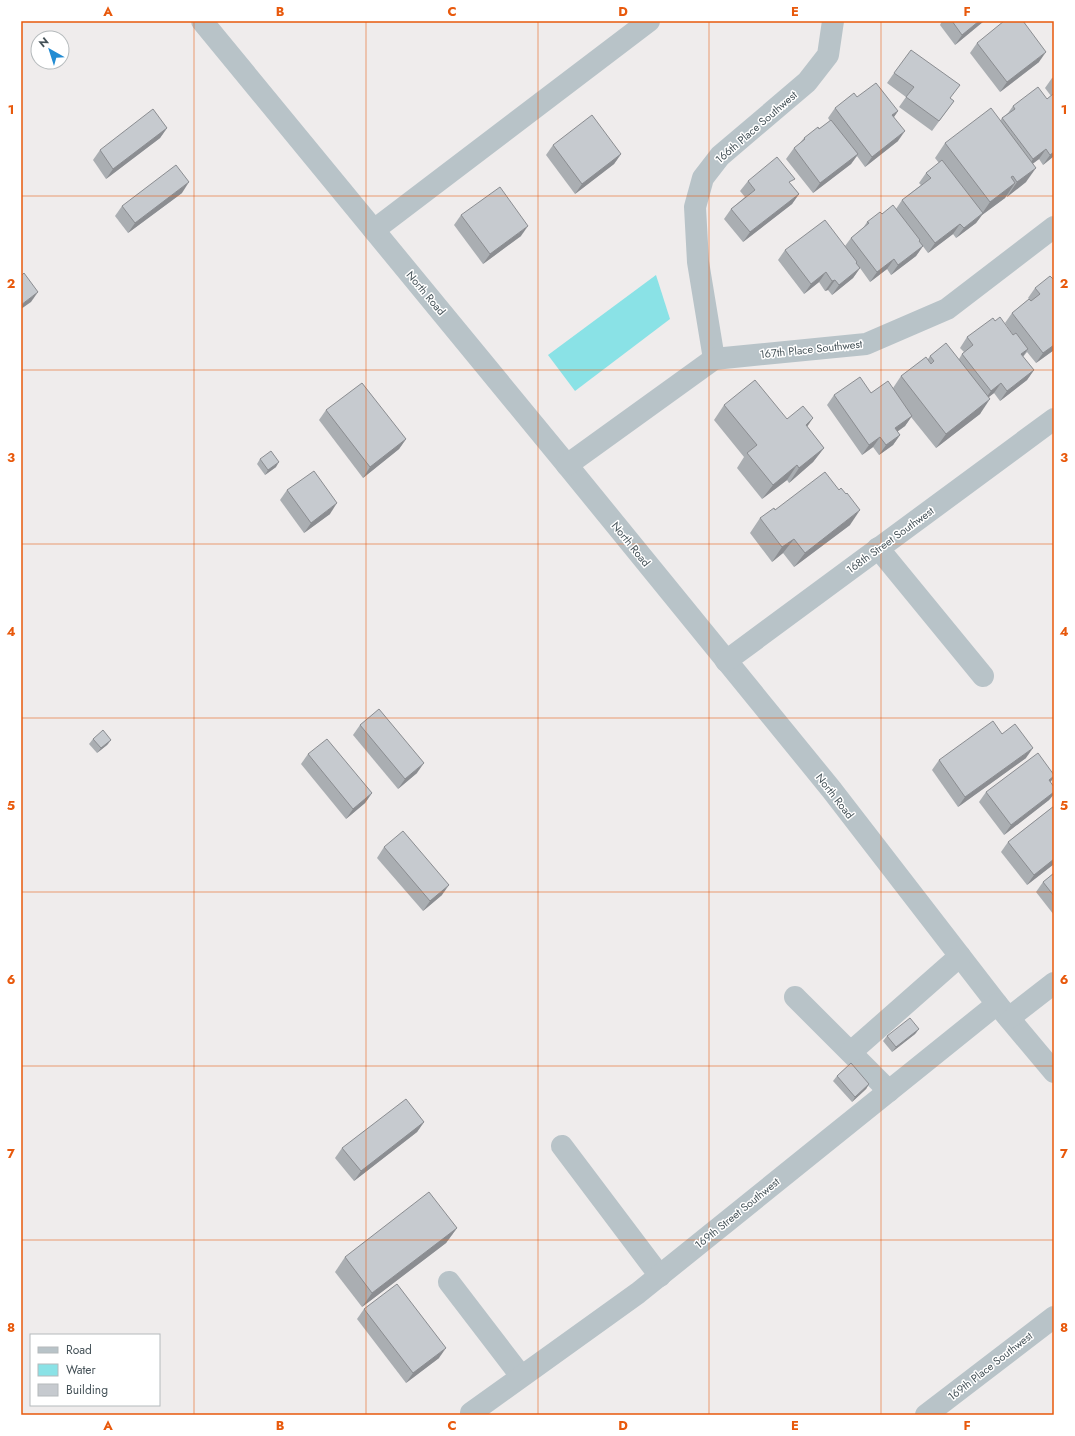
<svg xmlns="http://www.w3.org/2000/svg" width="1075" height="1436" viewBox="0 0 1075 1436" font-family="Jost,sans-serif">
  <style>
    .water { fill: #8ae2e6 }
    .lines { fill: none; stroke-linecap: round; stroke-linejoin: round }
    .minor { stroke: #b8c3c8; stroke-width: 22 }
    .wall { fill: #aaaeb2 }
    .shaded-wall { fill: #8b8d91 }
    .building { fill: #c6cacf; stroke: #8b8d91 }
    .grid { fill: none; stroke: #e8590c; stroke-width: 1; stroke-opacity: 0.55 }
    .labels { text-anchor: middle; stroke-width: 3; stroke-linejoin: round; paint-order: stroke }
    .street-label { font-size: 11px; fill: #455258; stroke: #fff }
    .neatline { fill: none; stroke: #e8590c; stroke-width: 1.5 }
    .grid-label { font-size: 13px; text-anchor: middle; font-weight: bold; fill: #e8590c }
  </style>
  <rect width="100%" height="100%" fill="#efecec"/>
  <polygon class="water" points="656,275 670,319 575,391 548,355"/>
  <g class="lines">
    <g class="minor">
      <polyline points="202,21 567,465 831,789 997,1004 1054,1072"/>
      <polyline points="374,230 649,21"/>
      <polyline points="714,359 698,262 695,207 703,178 720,156 807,82 828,55 833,21"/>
      <polyline points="567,465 714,359 866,344 947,309 1054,227"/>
      <polyline points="878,548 983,676"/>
      <polyline points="726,661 1054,419"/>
      <polyline points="795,997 889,1091"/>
      <polyline points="1009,1018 1054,983"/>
      <polyline points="851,1052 960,956"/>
      <polyline points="562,1146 660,1276"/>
      <polyline points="449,1282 521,1376"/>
      <polyline points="471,1413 638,1293 997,1004"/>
      <polyline points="926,1415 1054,1317"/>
    </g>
  </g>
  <g class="wall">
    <polygon points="942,21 984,21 955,45 940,25"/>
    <polygon points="977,43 1039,62 1000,92 970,53"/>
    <polygon points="894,73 950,98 954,101 932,131 899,107 906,97 887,83"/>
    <polygon points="1054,77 1054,156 1043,165 1039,159 1033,163 1026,182 1007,197 1006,195 1005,198 982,215 976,223 956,238 953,234 928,253 919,241 923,246 916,256 891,275 887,269 870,282 860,268 853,278 832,295 828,290 825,291 819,282 804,294 778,260 785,250 845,246 851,238 863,228 867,222 882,214 896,209 902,200 921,185 919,183 926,173 939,163 935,158 945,143 1000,121 1002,118 1008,113 1013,106 1047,99 1051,96 1045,88 1052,78"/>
    <polygon points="857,97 898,111 894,117 898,141 865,167 857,156 851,164 813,193 786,159 794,148 799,144 804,138 819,129 830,121 828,118 835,108"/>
    <polygon points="167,128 160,138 106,179 93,160 100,150"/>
    <polygon points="553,145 621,154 614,164 575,194 546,155"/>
    <polygon points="748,181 791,184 799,194 792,204 743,242 724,219 731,209 745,197 740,191"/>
    <polygon points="182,193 128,233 115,216 122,206"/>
    <polygon points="461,215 521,236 483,264 454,225"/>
    <polygon points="1054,279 1054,350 1036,363 1027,352 1023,357 1034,370 1027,380 1000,401 994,393 988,397 980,414 936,448 911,417 905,426 897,432 900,435 893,445 879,455 873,447 862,455 827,405 834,395 871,393 893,388 901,376 928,359 930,356 959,359 962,354 964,352 960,348 967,337 995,321 1013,335 1005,323 1012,313 1029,299 1028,298 1035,288"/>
    <polygon points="724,405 787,419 807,427 824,448 813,462 789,483 787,480 762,499 737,468 744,457 714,420"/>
    <polygon points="326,410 406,439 399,449 363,478 319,420"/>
    <polygon points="260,459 276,467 265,475 257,464"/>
    <polygon points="287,490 330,514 304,533 280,500"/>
    <polygon points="775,510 850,525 794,567 783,553 772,562 750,533 760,518"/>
    <polygon points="360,725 417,773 398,789 353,735"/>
    <polygon points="1002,734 1026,758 958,807 932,770 939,760"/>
    <polygon points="93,739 111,740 107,745 97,753 89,744"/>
    <polygon points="308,754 372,793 365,803 346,819 301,764"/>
    <polygon points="1050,782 1054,787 1054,794 1049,800 1004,835 979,802 986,792"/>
    <polygon points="1054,806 1054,864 1027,885 1001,852 1008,842"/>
    <polygon points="384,847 442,895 423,911 377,858"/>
    <polygon points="1054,873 1054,915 1036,892 1043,882"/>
    <polygon points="919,1029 915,1034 892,1052 883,1041 887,1036"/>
    <polygon points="837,1076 869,1084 866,1089 852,1102 833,1081"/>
    <polygon points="424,1122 417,1132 354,1181 335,1158 342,1148"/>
    <polygon points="457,1228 446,1243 362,1307 335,1272 345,1257"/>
    <polygon points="364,1309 439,1358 406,1383 357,1319"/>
  </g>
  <g class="shaded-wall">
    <polygon points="979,21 984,21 955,45 962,35"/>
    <polygon points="1046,52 1039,62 1000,92 1007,82"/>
    <polygon points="898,111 891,121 892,115"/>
    <polygon points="167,128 160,138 106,179 113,169"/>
    <polygon points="905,131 898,141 865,167 872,157"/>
    <polygon points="1046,149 1039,159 1026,169 1033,159"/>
    <polygon points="1054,152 1054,156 1043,165 1050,155"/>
    <polygon points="621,154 614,164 575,194 582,184"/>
    <polygon points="858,154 851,164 813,193 820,183"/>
    <polygon points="1036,168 1026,182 1007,197 1017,182"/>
    <polygon points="189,182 182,193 128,233 135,223"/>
    <polygon points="1015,183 1005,198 982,215 976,223 956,238 964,228 981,215 990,202"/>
    <polygon points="799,194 792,204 743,242 750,232"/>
    <polygon points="960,224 953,234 928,253 935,243"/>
    <polygon points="528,226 521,236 483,264 490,254"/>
    <polygon points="923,246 916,256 891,275 898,265"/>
    <polygon points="894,259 887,269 870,282 877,272"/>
    <polygon points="860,268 853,278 832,295 839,285"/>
    <polygon points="826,272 819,282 804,294 811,284"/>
    <polygon points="835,280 828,290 825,291 832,281"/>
    <polygon points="38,292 31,302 21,309 21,305"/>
    <polygon points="1054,345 1054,350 1036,363 1043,353"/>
    <polygon points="1028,349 1021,359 1021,354"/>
    <polygon points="1034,370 1027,380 1000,401 1007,391"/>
    <polygon points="1001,383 994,393 984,401 991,391"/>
    <polygon points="990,399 980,414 936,448 946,434"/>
    <polygon points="912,416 905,426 888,438 895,428"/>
    <polygon points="813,418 803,433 806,425"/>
    <polygon points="900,435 893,445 879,455 886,445"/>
    <polygon points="880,437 873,447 862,455 869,445"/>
    <polygon points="406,439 399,449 363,478 370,467"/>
    <polygon points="824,448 813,462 789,483 799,468"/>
    <polygon points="279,462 276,467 265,475 268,470"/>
    <polygon points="797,465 787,480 762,499 773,485"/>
    <polygon points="337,503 330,514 304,533 311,523"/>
    <polygon points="860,510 850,525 794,567 805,553"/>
    <polygon points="794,539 783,553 772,562 782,547"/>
    <polygon points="111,740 107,745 97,753 101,748"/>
    <polygon points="1033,748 1026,758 958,807 965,797"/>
    <polygon points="424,763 417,773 398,789 405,779"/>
    <polygon points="1054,776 1054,777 1048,786 1049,780"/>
    <polygon points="1054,792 1054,794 1049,800 1004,835 1011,825"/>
    <polygon points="372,793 365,803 346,819 353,809"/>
    <polygon points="1054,859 1054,864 1027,885 1034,875"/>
    <polygon points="449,885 442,895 423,911 430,901"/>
    <polygon points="919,1029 915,1034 892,1052 896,1047"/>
    <polygon points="869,1084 866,1089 852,1102 855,1097"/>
    <polygon points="424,1122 417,1132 354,1181 361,1171"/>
    <polygon points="457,1228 446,1243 362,1307 372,1293"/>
    <polygon points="446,1348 439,1358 406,1383 413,1373"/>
  </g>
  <g class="building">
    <polygon points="952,21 979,21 962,35"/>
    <polygon points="1004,21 1023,21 1046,52 1007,82 977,43"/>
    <polygon points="911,50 960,85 950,98 954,101 939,121 906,97 914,87 894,73"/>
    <polygon points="876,83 898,111 892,115 905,131 872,157 835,108 854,93 857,97"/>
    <polygon points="1038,87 1047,99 1053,94 1054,95 1054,152 1050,155 1046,149 1033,159 1002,118 1015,109 1013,106"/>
    <polygon points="991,108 1036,168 1017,182 1013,176 1011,177 1015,183 990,202 945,143"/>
    <polygon points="153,109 167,128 113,169 100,150"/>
    <polygon points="592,115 621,154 582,184 553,145"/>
    <polygon points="831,120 858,154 820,183 794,148 805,139 804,138 818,127 819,129"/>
    <polygon points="777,157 795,179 789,182 799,194 750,232 731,209 755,190 748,181"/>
    <polygon points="942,160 983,213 964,228 960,224 935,243 902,200 931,178 926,173"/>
    <polygon points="176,165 189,182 135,223 122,206"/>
    <polygon points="500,187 528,226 490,254 461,215"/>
    <polygon points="893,205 920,240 919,241 923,246 898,265 894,259 877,272 851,238 869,223 867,222 880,212 882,214"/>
    <polygon points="825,220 857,262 856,263 860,268 839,285 835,280 832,281 826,272 811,284 785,250"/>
    <polygon points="24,273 38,292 21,305 21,276"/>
    <polygon points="1050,276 1054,280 1054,345 1043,353 1012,313 1029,299 1031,301 1040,294 1035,288"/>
    <polygon points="1000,317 1013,335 1016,333 1028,349 1021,354 1034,370 1007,391 1001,383 991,391 962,354 973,345 967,337 993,318 995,321"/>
    <polygon points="946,343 990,399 946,434 901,376 926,357 931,364 934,361 930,356"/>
    <polygon points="860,377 871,393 888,381 912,416 895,428 900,435 886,445 880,437 869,445 834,395"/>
    <polygon points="755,380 787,419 803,406 813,418 806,425 824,448 799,468 797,465 773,485 747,453 757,445 724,405"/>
    <polygon points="362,383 406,439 370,467 326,410"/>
    <polygon points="271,451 279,462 268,470 260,459"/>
    <polygon points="314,471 337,503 311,523 287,490"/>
    <polygon points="825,472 839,490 841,488 846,494 847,493 860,510 805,553 794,539 782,547 760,518 774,508 775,510"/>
    <polygon points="379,709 424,763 405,779 360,725"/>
    <polygon points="993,721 1002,734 1015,724 1033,748 965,797 939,760"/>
    <polygon points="103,730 111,740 101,748 93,739"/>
    <polygon points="327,739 372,793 353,809 308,754"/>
    <polygon points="1038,753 1054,775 1054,776 1049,780 1054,787 1054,792 1011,825 986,792"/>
    <polygon points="1054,806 1054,859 1034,875 1008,842"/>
    <polygon points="403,831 449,885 430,901 384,847"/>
    <polygon points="1054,873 1054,896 1043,882"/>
    <polygon points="910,1018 919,1029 896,1047 887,1036"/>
    <polygon points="851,1063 869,1084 855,1097 837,1076"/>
    <polygon points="406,1099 424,1122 361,1171 342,1148"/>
    <polygon points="429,1192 457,1228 372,1293 345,1257"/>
    <polygon points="397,1284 446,1348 413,1373 364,1309"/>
  </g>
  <path class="grid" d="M194,21V1415M366,21V1415M538,21V1415M709,21V1415M881,21V1415M21,196H1054M21,370H1054M21,544H1054M21,718H1054M21,892H1054M21,1066H1054M21,1240H1054"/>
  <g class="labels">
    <g class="street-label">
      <text transform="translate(756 127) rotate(-41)" y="4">166th Place Southwest</text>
      <text transform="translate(426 293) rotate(50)" y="4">North Road</text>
      <text transform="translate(811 349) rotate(-6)" y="4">167th Place Southwest</text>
      <text transform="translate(890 540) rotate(-36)" y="4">168th Street Southwest</text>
      <text transform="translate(631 544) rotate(51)" y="4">North Road</text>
      <text transform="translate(835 796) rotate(52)" y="4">North Road</text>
      <text transform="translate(737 1213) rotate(-39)" y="4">169th Street Southwest</text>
      <text transform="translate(990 1366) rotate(-38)" y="4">169th Place Southwest</text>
    </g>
  </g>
  <rect width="1075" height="1436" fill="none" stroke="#ffffff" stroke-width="44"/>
  <rect x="30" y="1334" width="130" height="72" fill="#ffffff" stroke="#b5babc"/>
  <rect x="38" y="1347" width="20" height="6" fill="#b8c3c8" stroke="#b5babc"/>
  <text x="66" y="1354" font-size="12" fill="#455258">Road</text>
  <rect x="38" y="1364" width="20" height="12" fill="#8ae2e6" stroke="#b5babc"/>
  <text x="66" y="1374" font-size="12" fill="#455258">Water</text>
  <rect x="38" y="1384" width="20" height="12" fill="#c6cacf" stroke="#b5babc"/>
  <text x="66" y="1394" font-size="12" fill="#455258">Building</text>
  <g transform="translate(50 50) rotate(321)"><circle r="19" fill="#ffffff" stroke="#b5babc"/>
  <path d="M0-3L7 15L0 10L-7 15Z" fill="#228cd3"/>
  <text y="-6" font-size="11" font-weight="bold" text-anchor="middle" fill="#455258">N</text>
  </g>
  <rect x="22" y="22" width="1031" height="1392" class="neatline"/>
  <g class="grid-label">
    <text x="108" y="16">A</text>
    <text x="280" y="16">B</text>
    <text x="452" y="16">C</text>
    <text x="623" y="16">D</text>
    <text x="795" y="16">E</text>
    <text x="967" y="16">F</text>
    <text x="11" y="114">1</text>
    <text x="1064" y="114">1</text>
    <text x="11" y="288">2</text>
    <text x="1064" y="288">2</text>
    <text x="11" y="462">3</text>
    <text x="1064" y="462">3</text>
    <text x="11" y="636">4</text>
    <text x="1064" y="636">4</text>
    <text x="11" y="810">5</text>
    <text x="1064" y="810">5</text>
    <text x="11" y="984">6</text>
    <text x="1064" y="984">6</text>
    <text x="11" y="1158">7</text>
    <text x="1064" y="1158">7</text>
    <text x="11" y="1332">8</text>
    <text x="1064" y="1332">8</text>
    <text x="108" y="1430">A</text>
    <text x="280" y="1430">B</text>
    <text x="452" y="1430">C</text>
    <text x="623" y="1430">D</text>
    <text x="795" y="1430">E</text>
    <text x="967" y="1430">F</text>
  </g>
</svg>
